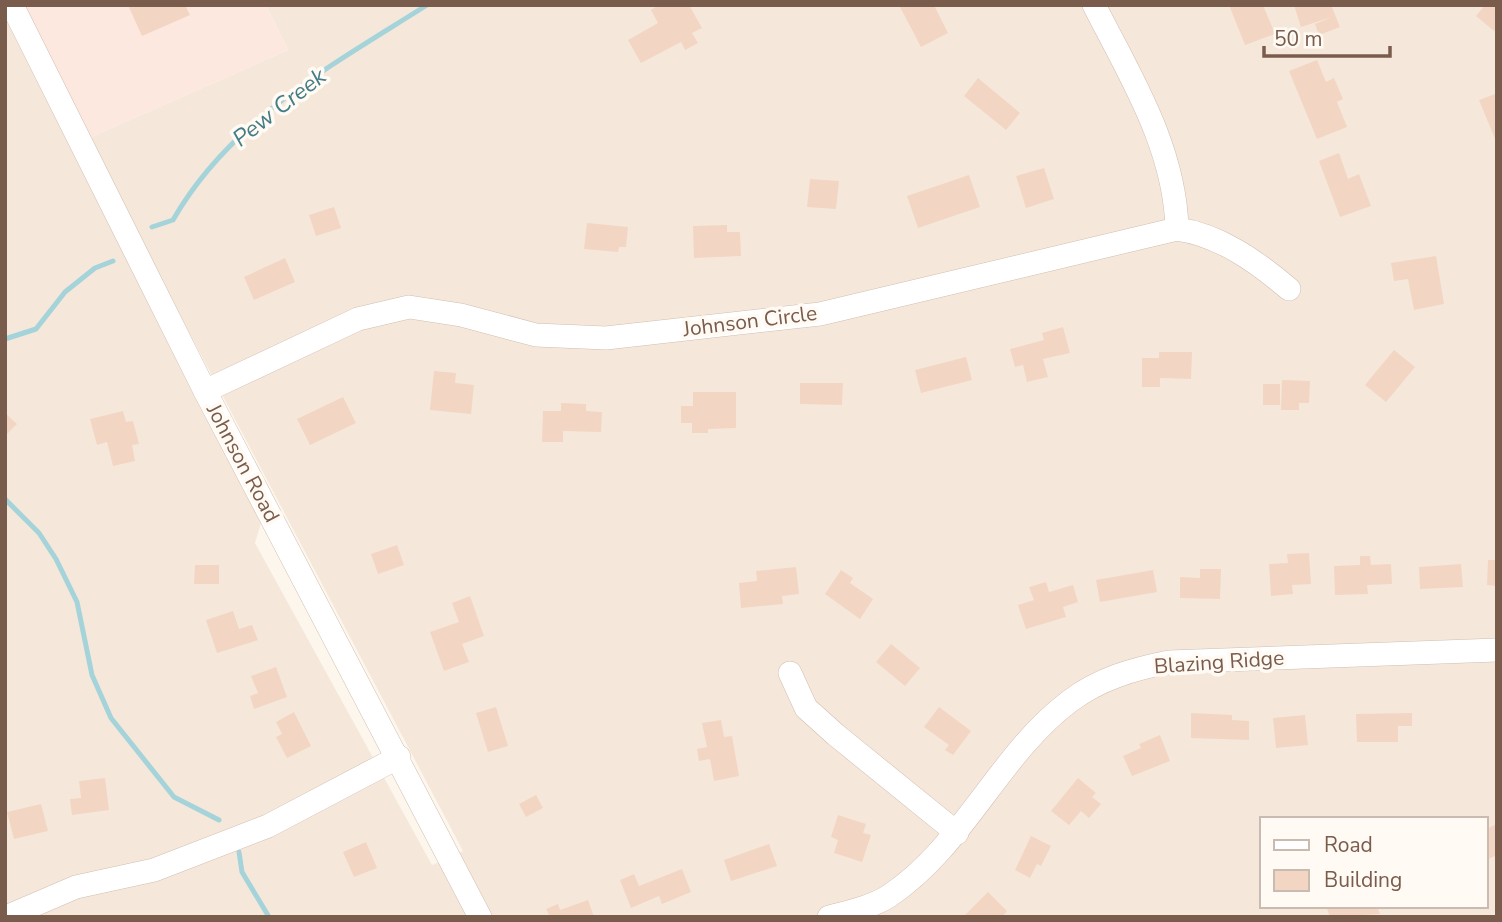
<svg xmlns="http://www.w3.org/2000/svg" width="1502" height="922" viewBox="0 0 1502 922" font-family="'Nunito Sans',sans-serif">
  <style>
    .residential { fill: #f5e8da; fill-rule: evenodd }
    .commercial { fill: #fde8e0 }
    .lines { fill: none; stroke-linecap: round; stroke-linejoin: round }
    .stream { stroke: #a5d3da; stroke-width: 5 }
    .building { fill: #f3d5c3 }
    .minor-casing { stroke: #d1beb0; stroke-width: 24 }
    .minor { stroke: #fff; stroke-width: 23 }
    .labels { text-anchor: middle; stroke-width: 7; stroke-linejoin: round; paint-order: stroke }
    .street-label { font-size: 21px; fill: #7a5c4d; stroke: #fffaf3 }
    .water-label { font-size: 23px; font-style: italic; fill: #437c86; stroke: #fffaf3 }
  </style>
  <rect width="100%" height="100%" fill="#fdf6ec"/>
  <path class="residential" d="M266,5H1497V917H5V6L261,523L255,543L432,865L463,851L87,139L288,50ZM1262,819H1486V906H1262Z"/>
  <polygon class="commercial" points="24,5 266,5 288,50 87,139"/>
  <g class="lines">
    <g class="stream">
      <path d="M152,227L173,220C230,120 332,65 427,5"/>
      <polyline points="5,339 36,329 65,292 95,268 113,261"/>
      <polyline points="5,499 39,533 56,559 77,602 92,675 111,718 174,797 219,820"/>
      <polyline points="239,852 242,872 269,917"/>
    </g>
  </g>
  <g class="building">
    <polygon points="128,5 185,5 190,15 142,36"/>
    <polygon points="659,5 689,5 702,28 692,33 698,43 685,50 681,42 641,63 628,40 658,23 651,10"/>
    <polygon points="899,5 934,5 948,33 921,47"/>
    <polygon points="1229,5 1263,5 1275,34 1245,45"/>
    <polygon points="1294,5 1331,5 1340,27 1319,35 1315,24 1332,17 1301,27"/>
    <polygon points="1485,5 1497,5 1497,28 1494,31 1476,16"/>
    <polygon points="1317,60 1326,82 1334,78 1343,99 1337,102 1347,127 1317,139 1289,71"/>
    <polygon points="978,78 1020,113 1006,130 964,96"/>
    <polygon points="1495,94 1497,138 1495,139 1479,100"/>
    <polygon points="1339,153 1348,179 1359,174 1371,206 1340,217 1319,161"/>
    <polygon points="1044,168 1054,199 1026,208 1016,176"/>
    <polygon points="969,175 980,207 918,228 907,196"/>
    <polygon points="810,179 839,181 836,209 807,207"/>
    <polygon points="334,207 341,228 316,236 309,215"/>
    <polygon points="587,223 628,227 626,247 619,247 618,252 584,249"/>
    <polygon points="727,225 727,232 740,232 741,256 694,258 693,226"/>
    <polygon points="1436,256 1444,304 1414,310 1408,279 1394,281 1391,263"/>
    <polygon points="285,258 295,282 254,300 244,277"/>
    <polygon points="1063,327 1070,353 1043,359 1048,377 1027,382 1023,365 1015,367 1010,349 1044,340 1042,333"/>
    <polygon points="1394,350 1415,367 1386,402 1365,385"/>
    <polygon points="1159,352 1192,352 1191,379 1160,378 1160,387 1142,387 1142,358 1159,358"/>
    <polygon points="966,357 972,380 921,393 915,370"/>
    <polygon points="434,371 456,373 455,383 474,385 471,414 430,410"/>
    <polygon points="1282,380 1310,381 1309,403 1299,403 1299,410 1281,410"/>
    <polygon points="800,383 843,383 842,405 800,404"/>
    <rect x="1263" y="384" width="17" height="21"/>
    <polygon points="693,392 736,392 736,428 708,429 708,433 692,433 692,423 681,423 681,406 693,406"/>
    <polygon points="343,397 356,423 310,445 297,419"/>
    <polygon points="561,403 586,404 586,411 602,412 601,432 563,431 563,442 542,442 543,411 561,411"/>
    <polygon points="123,411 126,422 133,421 139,444 132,445 135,461 113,466 107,442 97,445 90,419"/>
    <polygon points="5,413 17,424 5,436"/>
    <polygon points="397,545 404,565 378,574 371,554"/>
    <polygon points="1309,553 1311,584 1292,585 1293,594 1271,596 1269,564 1288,563 1287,554"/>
    <polygon points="1360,556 1370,556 1371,565 1391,564 1392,584 1367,585 1368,594 1335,595 1334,566 1360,565"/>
    <polygon points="1488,560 1497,560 1497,586 1487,585"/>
    <polygon points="1461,564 1463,587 1420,589 1419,567"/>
    <polygon points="195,565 219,565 219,584 194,584"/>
    <polygon points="796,567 799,594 782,596 783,604 741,608 739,583 757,581 756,571"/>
    <polygon points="1200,569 1221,569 1220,599 1180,598 1180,577 1200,578"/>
    <polygon points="841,570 853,578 850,583 873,599 860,619 825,594"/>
    <polygon points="1153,570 1157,592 1100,602 1096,580"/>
    <polygon points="1046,582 1049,592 1073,585 1078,602 1063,607 1066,617 1026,629 1018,605 1034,600 1029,587"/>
    <polygon points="470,596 484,636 462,644 469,662 444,671 430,632 459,622 452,603"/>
    <polygon points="233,611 239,629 252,625 258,640 217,653 206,620"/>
    <polygon points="891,644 920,668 905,686 876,662"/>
    <polygon points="276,667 287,697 254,709 250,696 258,693 251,676"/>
    <polygon points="496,707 508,746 488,752 476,713"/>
    <polygon points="939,707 971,731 953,755 945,750 949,745 924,727"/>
    <polygon points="294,712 311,746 287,758 276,737 282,734 276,722"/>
    <polygon points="1191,713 1232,715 1232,720 1249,721 1249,740 1191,738"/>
    <polygon points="1412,713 1412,726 1398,726 1398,742 1357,742 1356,714"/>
    <polygon points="1305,715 1308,745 1276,748 1273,718"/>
    <polygon points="721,720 724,737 732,736 739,776 714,781 710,759 699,761 697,749 707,747 702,723"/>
    <polygon points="1160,735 1170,761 1132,776 1123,756 1141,748 1139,744"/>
    <polygon points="105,778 109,810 72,815 70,799 81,798 79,781"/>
    <polygon points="1078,778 1096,793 1092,797 1101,804 1089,818 1081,811 1069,825 1051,811"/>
    <polygon points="536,795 543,808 526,817 519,804"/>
    <polygon points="41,804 48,831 14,839 7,812"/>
    <polygon points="838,815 866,824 863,833 871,835 862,862 834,853 838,840 831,837"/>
    <polygon points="1497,824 1497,855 1486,860 1486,829"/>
    <polygon points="1031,836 1051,846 1041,866 1037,864 1030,878 1015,870"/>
    <polygon points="366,842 377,868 354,877 343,852"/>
    <polygon points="769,844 777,866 731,881 724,860"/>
    <polygon points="682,869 691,892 662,904 659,896 631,908 620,880 634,874 639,886"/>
    <polygon points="988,892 1007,911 1002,917 963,917"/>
    <polygon points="588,900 594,917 550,917 546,909 558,904 560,910"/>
    <polygon points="1326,906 1377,906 1380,914 1330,917"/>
  </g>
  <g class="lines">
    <g class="minor-casing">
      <g id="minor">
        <polyline points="12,5 205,391 480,917"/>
        <path d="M1094,5C1130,76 1175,147 1177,229"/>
        <path d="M205,391L358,319L409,307L461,315L536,335L606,338L820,314L1177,229C1220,235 1257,262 1289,289"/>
        <polyline points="790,673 806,708 836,735 957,833"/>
        <polyline points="6,917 76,887 154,870 268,826 399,757"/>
        <path d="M829,917C848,912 872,907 889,896C964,846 999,754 1070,701C1099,679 1133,669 1169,662L1497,650"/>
      </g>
    </g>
    <use href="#minor" class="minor"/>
  </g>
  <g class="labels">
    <g class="street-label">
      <text transform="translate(750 321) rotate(-7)" y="7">Johnson Circle</text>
      <text transform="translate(243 463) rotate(62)" y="7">Johnson Road</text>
      <text transform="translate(1219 662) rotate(-4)" y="7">Blazing Ridge</text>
    </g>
    <g class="water-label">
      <text transform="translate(279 107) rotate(-38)" y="8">Pew Creek</text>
    </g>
  </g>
  <rect width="1502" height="922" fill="none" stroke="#7a5c4d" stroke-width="14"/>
  <rect x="1260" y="817" width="228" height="91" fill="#fffaf3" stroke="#cabbb1" stroke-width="2"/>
  <rect x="1274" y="840" width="35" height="10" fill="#ffffff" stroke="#cabbb1" stroke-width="2"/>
  <text x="1324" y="852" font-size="21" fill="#7a5c4d">Road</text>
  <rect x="1274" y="870" width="35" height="21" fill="#f3d5c3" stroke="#cabbb1" stroke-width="2"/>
  <text x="1324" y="887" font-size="21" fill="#7a5c4d">Building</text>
  <path d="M1264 46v10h126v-10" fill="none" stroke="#7a5c4d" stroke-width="3.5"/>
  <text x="1274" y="46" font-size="21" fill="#7a5c4d" stroke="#fffaf3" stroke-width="5" paint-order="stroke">50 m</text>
</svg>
